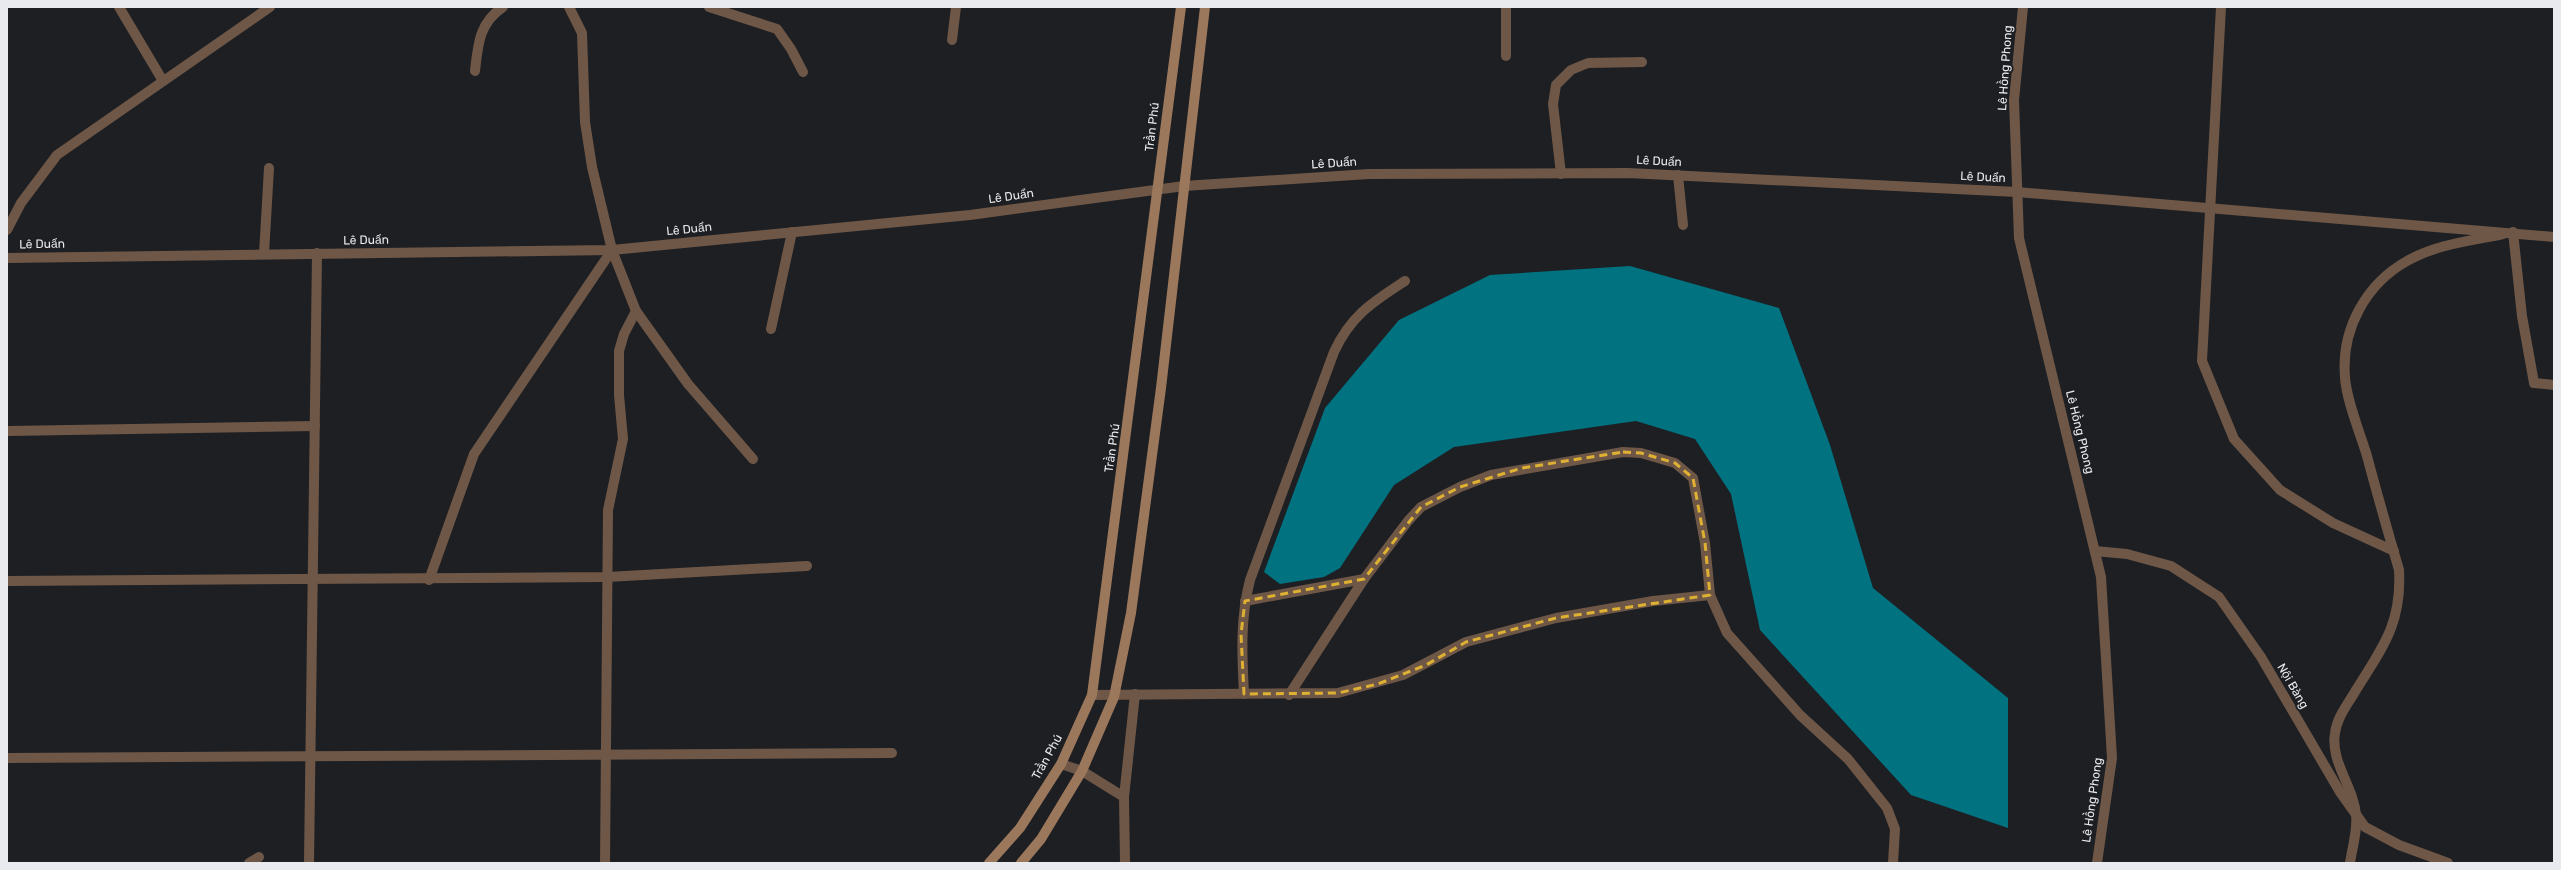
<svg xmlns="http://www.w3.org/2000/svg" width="2561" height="870" viewBox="0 0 2561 870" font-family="Rubik,sans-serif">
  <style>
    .water { fill: #007280 }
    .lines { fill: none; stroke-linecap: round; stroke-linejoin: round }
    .service { stroke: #6e5747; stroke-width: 10 }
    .minor { stroke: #6e5747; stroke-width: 10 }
    .tertiary { stroke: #6e5747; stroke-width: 10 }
    .secondary { stroke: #9b775c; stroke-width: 10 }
    .marked { fill: none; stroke: #deb133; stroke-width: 3; stroke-dasharray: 8 5; stroke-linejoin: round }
    .labels { text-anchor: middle; stroke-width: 4; stroke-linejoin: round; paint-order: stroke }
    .street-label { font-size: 12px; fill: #e9eaed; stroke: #1d1f23 }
  </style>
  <rect width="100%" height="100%" fill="#1d1f23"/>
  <polygon class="water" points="1630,266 1779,308 1830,445 1873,588 2008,698 2008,828 1911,795 1760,630 1731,494 1695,439 1636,421 1454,447 1394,485 1340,568 1324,577 1280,584 1264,572 1325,408 1399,320 1490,275"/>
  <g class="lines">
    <g class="service">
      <polyline points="1506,56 1506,7"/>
      <path d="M475,71C478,44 479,23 503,7"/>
      <polyline points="1561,174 1553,104 1556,85 1571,70 1588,63 1642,62"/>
      <polyline points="1678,175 1683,225"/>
      <polyline points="264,254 269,168"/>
      <polyline points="771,329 792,232"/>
      <path d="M2350,863C2352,848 2358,830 2356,815C2354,787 2330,762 2335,733C2337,717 2348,704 2356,690C2383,647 2402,623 2399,570C2388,532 2377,494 2367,456C2360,433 2346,399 2345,377C2341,329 2366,284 2407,261C2437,244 2471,241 2503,234"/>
    </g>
    <g class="minor">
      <polyline points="119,7 163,81"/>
      <polyline points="709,7 777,29 791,49 803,72"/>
      <polyline points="2221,7 2202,361 2234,439 2280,490 2333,523 2394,551"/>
      <polyline points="952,40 956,7"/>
      <polyline points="7,230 21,203 57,155 270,7"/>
      <polyline points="2513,232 2522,316 2534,383 2554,385"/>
      <polyline points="612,250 636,311 688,384 753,459"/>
      <polyline points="7,258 612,250 970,215 1184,186 1369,174 1628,173 2017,192 2554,237"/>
      <polyline points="7,431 315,426"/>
      <polyline points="2095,551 2127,554 2171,566 2219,597 2261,657 2340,792 2365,827 2399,845 2448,863"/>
      <polyline points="429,580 474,454 612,250 592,167 585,122 582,33 569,7"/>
      <polyline points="7,581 607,577 807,566"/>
      <polyline points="1245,601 1364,579"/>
      <path d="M1244,694C1242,655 1240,619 1250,580L1334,352C1351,315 1373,302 1405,281"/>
      <polyline points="1092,695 1338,693 1403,675 1466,642 1556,618 1653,601 1710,595"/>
      <polyline points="1289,695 1364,579 1408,521 1421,507 1460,487 1491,475 1623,452 1641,453 1675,463 1693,478 1705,543 1710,595 1727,633 1800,715 1848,759 1887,808 1895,829 1893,863"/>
      <polyline points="7,758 892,753"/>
      <polyline points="1061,764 1082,771 1124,797"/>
      <polyline points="249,863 259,857"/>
      <polyline points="309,863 317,253"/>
      <polyline points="605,863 608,510 623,439 619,395 619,351 624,334 636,311"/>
      <polyline points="1125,863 1124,797 1135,694"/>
    </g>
    <polyline class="tertiary" points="2023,7 2014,100 2019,238 2101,577 2112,758 2097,863"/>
    <g class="secondary">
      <polyline points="989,863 1020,828 1061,764 1092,695 1181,7"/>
      <polyline points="1021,863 1041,839 1082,771 1114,697 1131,613 1161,388 1205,7"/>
    </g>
  </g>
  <path class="marked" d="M1623,452L1641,453L1675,463L1693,478L1705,543L1710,595L1556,618L1466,642L1426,665L1378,684L1338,693L1244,694L1241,634L1245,601L1364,579L1421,507L1460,487L1522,468Z"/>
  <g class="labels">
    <g class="street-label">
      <text transform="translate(2005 68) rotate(-86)" y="4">Lê Hồng Phong</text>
      <text transform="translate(1152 127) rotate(-83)" y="4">Trần Phú</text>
      <text transform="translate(1659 161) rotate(3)" y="4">Lê Duẩn</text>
      <text transform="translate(1334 163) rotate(-4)" y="4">Lê Duẩn</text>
      <text transform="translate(1983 177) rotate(3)" y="4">Lê Duẩn</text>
      <text transform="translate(1011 196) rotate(-8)" y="4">Lê Duẩn</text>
      <text transform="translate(689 229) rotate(-6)" y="4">Lê Duẩn</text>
      <text transform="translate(366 240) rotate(-1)" y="4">Lê Duẩn</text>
      <text transform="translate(42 244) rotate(-1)" y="4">Lê Duẩn</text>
      <text transform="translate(2080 432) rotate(76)" y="4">Lê Hồng Phong</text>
      <text transform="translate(1112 448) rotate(-82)" y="4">Trần Phú</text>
      <text transform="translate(2293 686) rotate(60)" y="4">Nội Bàng</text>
      <text transform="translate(1047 757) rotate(-61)" y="4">Trần Phú</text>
      <text transform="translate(2092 800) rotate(-82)" y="4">Lê Hồng Phong</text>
    </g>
  </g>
  <rect width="2561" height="870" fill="none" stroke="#e9eaed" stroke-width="16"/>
</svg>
